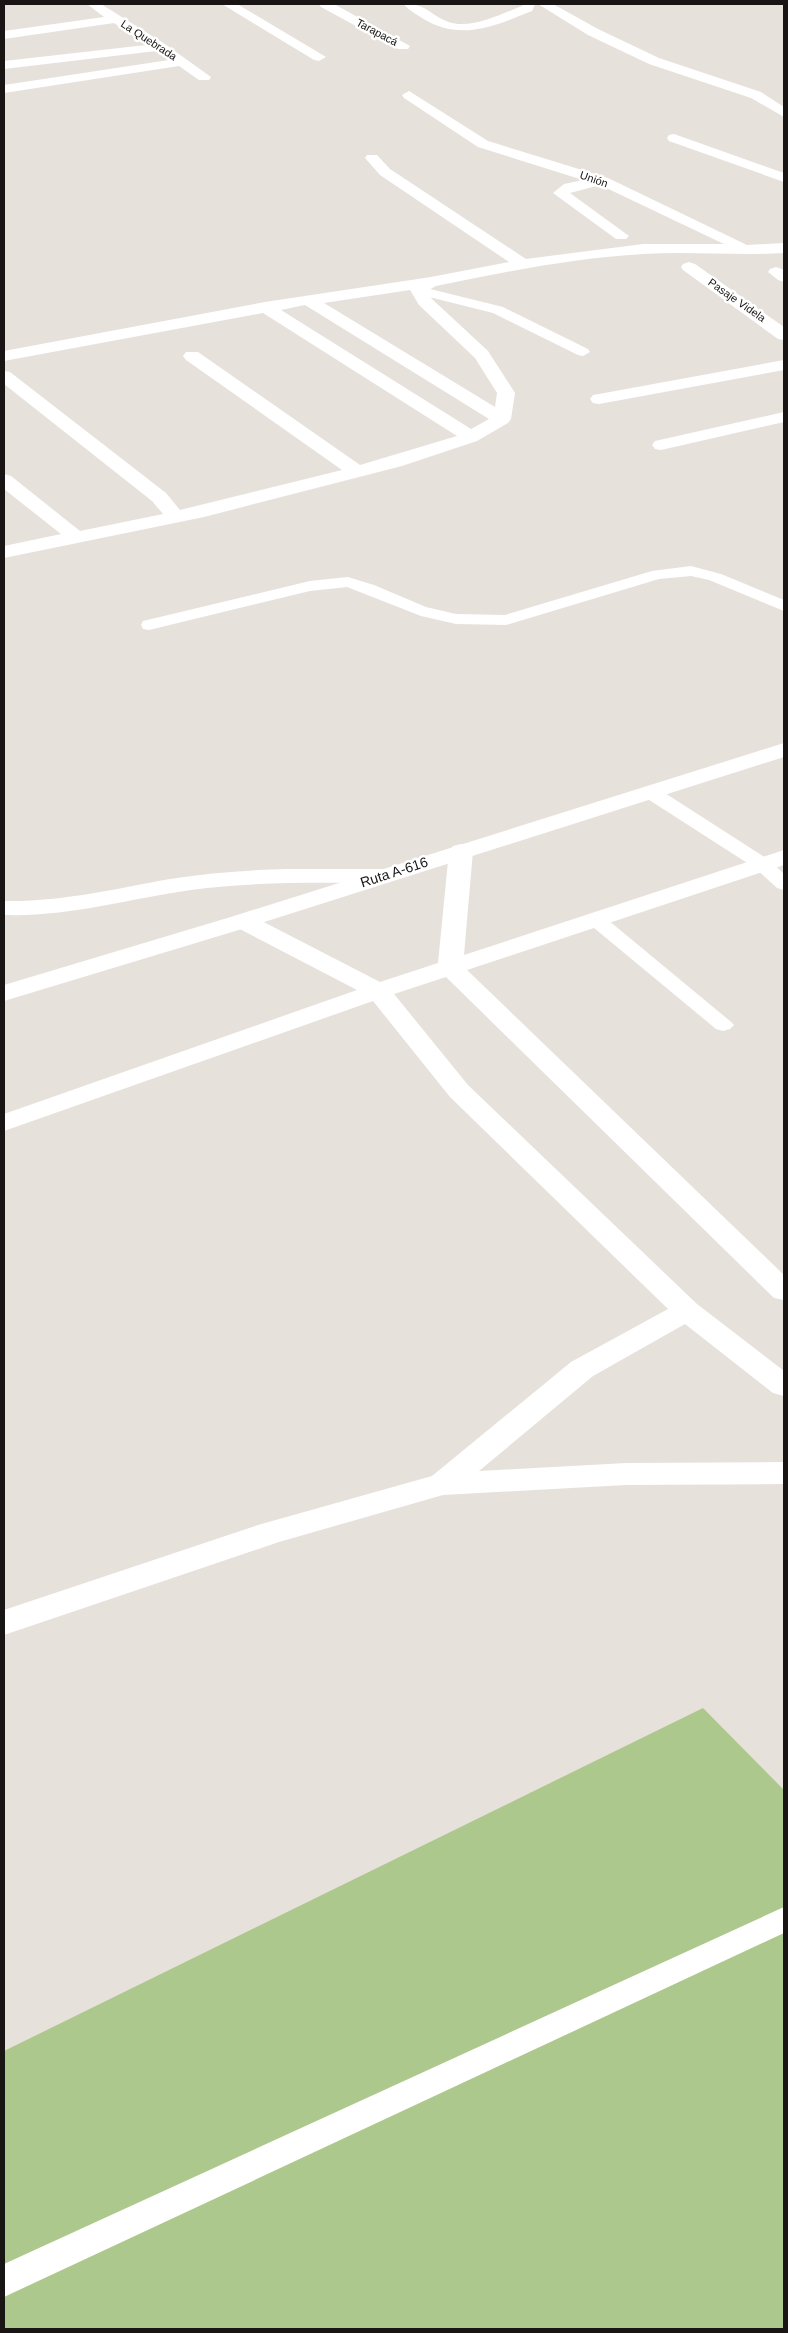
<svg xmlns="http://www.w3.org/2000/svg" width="788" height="2333" viewBox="0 0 788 2333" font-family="Arial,sans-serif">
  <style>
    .green { fill: #adc88c }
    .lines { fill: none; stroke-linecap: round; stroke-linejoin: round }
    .service { fill: #fff; fill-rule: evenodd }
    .minor { fill: #fff; fill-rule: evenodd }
    .secondary { fill: #fff; fill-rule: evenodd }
    .labels { text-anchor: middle; stroke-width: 5; stroke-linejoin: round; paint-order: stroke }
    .far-street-label { font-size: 11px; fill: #181514; stroke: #fff }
    .street-label { font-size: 14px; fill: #181514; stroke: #fff }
  </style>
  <rect width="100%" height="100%" fill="#e7e1dc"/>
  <polygon class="green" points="703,1708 784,1790 784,2329 4,2329 4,2051"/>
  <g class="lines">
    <g class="service">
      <polygon points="418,286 503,307 588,349 590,352 583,356 578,355 493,313 413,293 411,290"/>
      <polygon points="691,566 721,574 784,600 784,611 709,580 691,576 659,579 506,625 456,624 421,616 347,587 310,591 149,630 143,629 141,625 143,621 310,581 348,577 374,585 426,607 456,614 505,615 652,571"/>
      <polygon points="650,786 657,788 769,860 784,874 784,890 777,888 755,868 643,796 641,792 643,788"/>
      <polygon points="595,913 602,915 730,1021 734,1025 730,1029 723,1031 716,1029 588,923 585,919 588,915"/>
      <polygon points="784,1907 784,1933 4,2297 4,2264"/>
    </g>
    <g class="minor">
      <polygon points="87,4 101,4 165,44 211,77 209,80 199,80 179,66 4,93 4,85 169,60 156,51 4,69 4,61 146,45 114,23 4,39 4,31 104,17"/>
      <polygon points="222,4 237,4 326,57 319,61 314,60"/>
      <polygon points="319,4 334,4 410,46 408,49 398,49 321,7"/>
      <path d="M404,4C426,4 428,13 446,21C469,31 501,14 522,6L523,4H535L532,11C494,26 460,42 422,18C416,14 408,10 404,4Z"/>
      <polygon points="538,4 553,4 598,29 659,58 761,92 784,107 784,117 751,98 649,64 588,35"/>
      <path d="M409,91L488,141L608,178L747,245L784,243V253C737,256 690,251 643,254C573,258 504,272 436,286L427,291L432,299L488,351L515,393L511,419L508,423L477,441L402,466L204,517L4,558V546L61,534L4,489V474L11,476L80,531L163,514L152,501L4,384V371L10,372L166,493L180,510L342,470L186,360L183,356L186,352H198L360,465L457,436L263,313L4,361V351L265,302L431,277L509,262L380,175L365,158L367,155H377L390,169L526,259L643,244H724L600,185L570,193L629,236L626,239H616L553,193L564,184L583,180L478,147L404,98L402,95ZM410,290L419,305L475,358L497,393L495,407L324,303ZM305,305L489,419L471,429L281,310Z"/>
      <polygon points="674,134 784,173 784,182 669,141 667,138 669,135"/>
      <polygon points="689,262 695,264 784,327 784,340 778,339 683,270 681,267 683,264"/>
      <polygon points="776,267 784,270 784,282 778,280 768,272 770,269"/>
      <polygon points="784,360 784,370 599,404 593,403 590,399 593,395 599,394"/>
      <polygon points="784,412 784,422 661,450 655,449 652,445 655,441"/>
      <polygon points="461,844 469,846 473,851 464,955 784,850 784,865 467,970 784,1275 784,1300 774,1298 446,977 394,994 468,1085 697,1304 784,1371 784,1396 773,1393 685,1324 593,1376 479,1471 626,1463 784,1462 784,1484 626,1485 443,1495 279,1542 4,1635 4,1610 258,1525 432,1476 571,1362 668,1309 450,1097 373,1001 4,1131 4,1114 357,990 234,926 231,921 234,916 243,914 252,916 380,982 438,963 449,851 453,846"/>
      <path d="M287,869H384L392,871L396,876L392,881L384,883C320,883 255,881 191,890C128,899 68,917 4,915V901C61,902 114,889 170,879C209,873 248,870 287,869Z"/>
    </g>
    <polygon class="secondary" points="784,743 784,757 252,926 4,1001 4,985 234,916"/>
  </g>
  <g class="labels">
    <g class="far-street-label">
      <text transform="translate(377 32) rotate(28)" y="4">Tarapacá</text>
      <text transform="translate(149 40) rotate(33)" y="4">La Quebrada</text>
      <text transform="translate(594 179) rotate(19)" y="4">Unión</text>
      <text transform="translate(737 300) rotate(35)" y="4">Pasaje Videla</text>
    </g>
    <g class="street-label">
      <text transform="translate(394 872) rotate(-18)" y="5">Ruta A-616</text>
    </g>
  </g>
  <rect width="788" height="2333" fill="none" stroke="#181514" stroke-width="10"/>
</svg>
